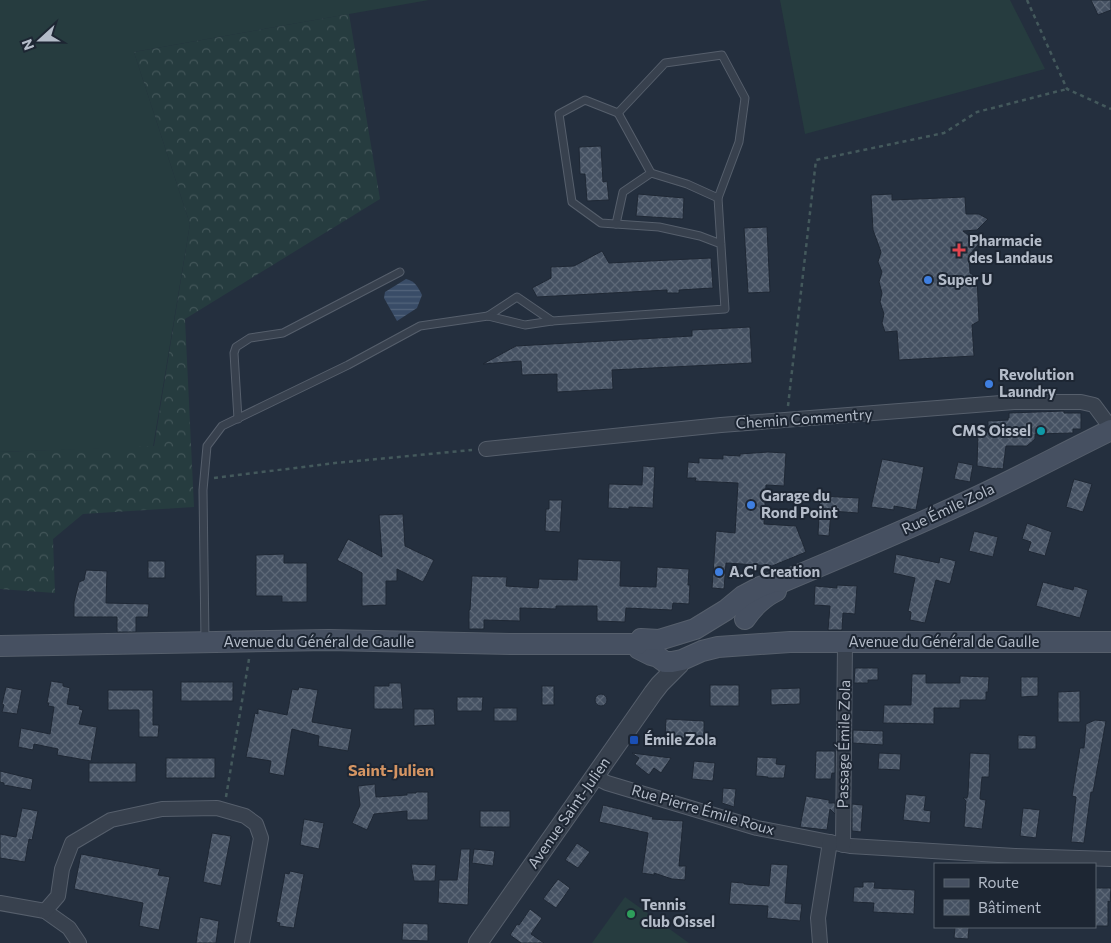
<svg xmlns="http://www.w3.org/2000/svg" width="1111" height="943" viewBox="0 0 1111 943" font-family="Commissioner,sans-serif">
  <style>
    .grass { fill: #263c3f }
    .forest { fill: url(#forest-crowns) }
    .water { fill: url(#water-rules) }
    .building { fill: url(#building-cross-hatch); stroke: #1f2835 }
    .lines { fill: none; stroke-linecap: round; stroke-linejoin: round }
    .service-casing { stroke: #565f6c; stroke-width: 9 }
    .minor-casing { stroke: #565f6c; stroke-width: 16 }
    .tertiary-casing { stroke: #565f6c; stroke-width: 20 }
    .secondary-casing { stroke: #565f6c; stroke-width: 22 }
    .path { stroke: #44595c; stroke-width: 2.5; stroke-dasharray: 4 4; stroke-linecap: butt }
    .service { stroke: #38414e; stroke-width: 7 }
    .minor { stroke: #38414e; stroke-width: 14 }
    .tertiary { stroke: #38414e; stroke-width: 18 }
    .secondary { stroke: #465061; stroke-width: 20 }
    .health-dot { fill: #e0444e; stroke: #1d2633; stroke-width: 2 }
    .shop-dot { fill: #3f7fe0; stroke: #1d2633; stroke-width: 2 }
    .culture-dot { fill: #0f9aa8; stroke: #1d2633; stroke-width: 2 }
    .transit-dot { fill: #1a4fb4; stroke: #1d2633; stroke-width: 2 }
    .leisure-dot { fill: #2e9e5b; stroke: #1d2633; stroke-width: 2 }
    .labels { text-anchor: middle; stroke-width: 4; stroke-linejoin: round; paint-order: stroke }
    .poi-label { font-size: 15px; font-weight: bold; fill: #b4bcc9; stroke: #1d2633; text-anchor: start }
    .street-label { font-size: 15px; fill: #b4bcc9; stroke: #1d2633 }
    .neighbourhood-label { font-size: 16px; font-weight: bold; fill: #d59563; stroke: #1d2633 }
  </style>
  <defs>
    <pattern id="forest-crowns" width="20" height="18" patternUnits="userSpaceOnUse" patternTransform="scale(1.25)"><rect width="20" height="18" fill="#263c3f"/><path d="M2 6a3 3 0 1 1 6 0M12 15a3 3 0 1 1 6 0" fill="none" stroke="#435659"/></pattern>
    <pattern id="water-rules" width="6" height="5" patternUnits="userSpaceOnUse" patternTransform="scale(1.25)"><rect width="6" height="5" fill="#394c67"/><path d="M0 2.5h6" fill="none" stroke="#53647b"/></pattern>
    <pattern id="building-cross-hatch" width="8" height="8" patternUnits="userSpaceOnUse" patternTransform="scale(1.25)"><rect width="8" height="8" fill="#455162"/><path d="M0 0l8 8M0 8l8-8" fill="none" stroke="#5d6877"/></pattern>
  </defs>
  <rect width="100%" height="100%" fill="#242f3e"/>
  <g class="grass">
    <polygon points="0,0 429,0 134,52 190,224 153,447 0,452"/>
    <polygon points="780,0 1010,0 1045,69 805,134"/>
    <polygon points="625,897 689,943 592,943"/>
  </g>
  <polygon class="forest" points="349,14 380,199 185,319 194,507 83,514 53,539 55,593 0,589 0,452 154,446 190,224 134,52"/>
  <path class="water" d="M406,279C415,281 418,287 422,295L417,308L397,321L384,298L385,292Z"/>
  <g class="building">
    <polygon points="1091,0 1111,0 1111,10 1098,15"/>
    <polygon points="601,146 603,182 607,181 609,200 587,201 585,174 580,174 579,147"/>
    <polygon points="638,194 684,198 683,219 636,216"/>
    <polygon points="892,194 892,200 965,197 966,214 979,214 988,219 977,230 963,231 979,244 969,255 970,273 977,277 979,321 972,325 974,356 899,360 897,331 885,332 882,323 884,314 880,302 882,293 879,282 882,272 878,262 881,252 873,230 871,195"/>
    <polygon points="767,227 770,292 748,293 744,228"/>
    <polygon points="602,251 609,263 711,258 713,288 679,290 679,293 667,293 667,290 537,297 532,288 551,278 551,267 574,266"/>
    <polygon points="750,327 752,363 612,370 613,389 557,392 557,374 522,375 521,361 483,364 516,346 692,336 692,330"/>
    <polygon points="1064,411 1064,413 1081,413 1081,429 1073,429 1073,433 1035,434 1035,439 1027,446 1006,446 1003,469 997,468 997,469 977,466 978,432 988,432 988,421 1008,420 1008,418 1009,418 1009,413"/>
    <polygon points="768,452 786,453 784,486 766,485 764,524 796,526 806,552 772,566 726,563 724,589 712,588 716,531 735,533 738,483 695,481 696,478 687,478 688,462 699,463 699,458 723,459 723,455 740,456 740,454"/>
    <polygon points="882,459 924,467 916,510 894,506 894,510 871,507"/>
    <polygon points="958,462 973,465 970,482 954,479"/>
    <polygon points="643,466 655,467 653,508 629,507 629,509 608,508 609,484 642,485"/>
    <polygon points="1074,479 1092,484 1083,512 1066,507"/>
    <polygon points="820,496 859,498 858,513 831,511 829,536 818,535"/>
    <polygon points="549,500 562,500 560,532 545,531 546,509 549,509"/>
    <polygon points="403,514 405,546 434,560 423,582 397,569 397,581 386,581 386,605 362,606 362,573 337,560 348,539 382,557 379,515"/>
    <polygon points="1027,523 1052,532 1045,556 1028,551 1031,542 1022,539"/>
    <polygon points="974,531 998,537 993,557 969,551"/>
    <polygon points="284,554 284,563 307,563 307,602 282,602 282,596 256,596 256,555"/>
    <polygon points="896,554 939,563 940,557 956,561 950,584 936,580 925,623 910,620 911,612 908,611 915,578 893,573"/>
    <polygon points="578,559 621,561 620,586 656,587 657,567 689,569 688,585 690,585 689,604 673,603 672,610 626,608 625,622 597,621 597,606 556,606 556,609 520,608 520,621 484,620 484,629 469,629 469,610 470,610 472,576 507,577 506,586 538,588 539,579 577,580"/>
    <rect x="148" y="561" width="17" height="17"/>
    <polygon points="86,570 107,571 106,603 149,604 148,617 136,617 136,632 117,632 117,617 74,617 74,602 79,582 84,580"/>
    <polygon points="1043,582 1073,590 1074,586 1088,590 1080,618 1036,606"/>
    <polygon points="837,585 857,586 855,614 843,613 842,630 828,630 830,606 814,605 815,586 837,588"/>
    <polygon points="855,668 878,668 878,680 868,680 868,683 854,683"/>
    <polygon points="912,674 926,674 926,683 960,683 960,676 989,677 988,692 986,692 986,700 960,700 960,708 934,708 934,724 883,723 884,705 911,705"/>
    <polygon points="1021,677 1038,677 1038,696 1021,697"/>
    <polygon points="51,681 63,683 63,686 70,688 67,704 80,706 79,709 83,710 79,724 97,727 91,761 57,755 58,749 34,744 33,750 18,747 21,728 50,734 54,707 48,706 49,703 47,703"/>
    <rect x="181" y="682" width="52" height="19"/>
    <polygon points="389,683 401,683 403,709 374,709 374,686 389,686"/>
    <rect x="710" y="685" width="29" height="21"/>
    <rect x="542" y="686" width="12" height="19"/>
    <polygon points="6,687 22,690 17,714 2,712 4,705 2,704"/>
    <polygon points="299,687 318,690 312,722 352,729 348,751 318,746 319,736 292,729 284,776 269,773 271,761 246,757 255,713 258,714 258,709 287,715 292,689 298,690"/>
    <polygon points="800,688 800,704 771,705 771,689"/>
    <polygon points="108,690 153,690 153,725 159,725 158,737 139,737 139,710 108,710"/>
    <polygon points="1080,691 1080,722 1058,722 1058,692"/>
    <circle cx="601" cy="700" r="6"/>
    <polygon points="457,697 483,697 482,711 457,711"/>
    <rect x="494" y="708" width="23" height="13"/>
    <polygon points="414,709 434,709 435,725 414,726"/>
    <polygon points="666,719 704,721 704,738 665,738"/>
    <polygon points="1095,720 1106,721 1093,792 1091,792 1084,843 1071,842 1076,797 1072,796 1080,748 1084,748 1086,724"/>
    <polygon points="853,730 883,731 883,745 853,743"/>
    <polygon points="1018,735 1036,736 1036,749 1018,749"/>
    <polygon points="816,751 835,751 835,773 832,773 831,779 815,779"/>
    <polygon points="632,753 671,758 661,773 654,768 649,775 635,764 639,758"/>
    <polygon points="879,753 901,754 900,770 878,769"/>
    <polygon points="970,753 990,754 989,777 982,777 980,799 986,800 982,829 964,827 966,801 963,798 967,798 968,794"/>
    <polygon points="757,757 777,758 776,764 786,765 784,778 768,778 768,777 756,776"/>
    <rect x="166" y="758" width="49" height="20"/>
    <polygon points="694,761 715,763 713,781 692,779"/>
    <rect x="89" y="763" width="47" height="19"/>
    <polygon points="0,771 33,779 31,790 4,785 4,783 0,782"/>
    <polygon points="375,784 376,797 407,795 407,793 416,793 416,792 428,792 428,820 407,820 407,811 374,814 367,830 352,823 360,805 358,786"/>
    <polygon points="723,788 736,789 734,807 722,803"/>
    <polygon points="906,794 926,796 924,810 931,811 930,823 903,820"/>
    <polygon points="806,796 829,800 829,803 835,803 835,814 830,809 827,830 800,827"/>
    <polygon points="852,804 863,805 861,832 852,831"/>
    <polygon points="603,805 653,817 652,819 683,821 679,866 686,866 685,880 672,879 654,873 654,875 642,873 648,833 599,822"/>
    <polygon points="22,808 38,811 32,840 29,839 25,862 0,858 0,834 16,837"/>
    <polygon points="1023,808 1040,810 1036,838 1020,836"/>
    <rect x="480" y="811" width="30" height="16"/>
    <polygon points="304,819 324,823 319,849 300,845"/>
    <polygon points="212,833 231,836 221,886 203,882"/>
    <polygon points="577,843 590,852 578,868 565,860"/>
    <polygon points="461,849 470,849 468,905 438,903 439,880 457,880"/>
    <polygon points="474,849 495,851 493,866 472,863"/>
    <polygon points="81,854 160,869 158,875 170,877 159,930 139,926 143,903 74,889"/>
    <polygon points="411,864 436,865 435,881 414,881"/>
    <polygon points="771,864 788,865 785,903 802,904 800,921 767,918 768,906 729,904 731,882 744,883 744,884 769,886"/>
    <polygon points="290,871 304,874 294,928 279,926 280,923 276,922 285,873 289,874"/>
    <polygon points="558,879 570,888 556,908 543,899"/>
    <polygon points="863,882 875,882 874,888 915,890 914,914 873,912 874,903 853,902 854,887 863,887"/>
    <polygon points="1095,888 1111,888 1110,902 1108,901 1108,926 1095,926"/>
    <polygon points="530,909 542,918 531,934 544,943 521,943 510,935 517,924 519,925"/>
    <polygon points="200,917 219,921 216,943 196,943"/>
    <polygon points="403,923 428,924 428,941 402,940"/>
    <polygon points="955,927 969,927 968,939 954,938"/>
  </g>
  <g class="lines">
    <g class="service-casing">
      <g id="service">
        <polyline points="618,113 651,173"/>
        <polyline points="616,224 623,192 651,173 687,184 718,198"/>
        <polyline points="488,316 517,297 552,321"/>
        <polyline points="238,419 234,353 236,347 250,338 283,333 400,272"/>
        <polyline points="205,640 203,490 207,446 222,426 348,365 420,326 488,316 525,325 552,321 725,309 718,198 739,142 745,98 722,55 665,63 618,113 585,100 559,114 572,202 601,223 659,227 700,236 721,244"/>
      </g>
    </g>
    <g class="minor-casing">
      <g id="minor">
        <polyline points="486,449 721,425 1014,402 1081,402 1094,405 1111,428"/>
        <polyline points="595,777 607,783 757,828 850,846 1015,856 1111,859"/>
        <polyline points="843,845 845,643"/>
        <polyline points="0,903 45,911 69,928 79,943"/>
        <polyline points="45,911 58,896 62,869 72,843 111,820 162,809 217,808 245,816 256,824 261,838 242,943"/>
        <polyline points="820,943 818,918 830,842"/>
      </g>
    </g>
    <g class="tertiary-casing">
      <polyline id="tertiary" points="478,943 653,693 660,684 679,665 682,660"/>
    </g>
    <g class="secondary-casing">
      <g id="secondary">
        <path d="M745,619C753,607 762,598 776,591"/>
        <polyline points="638,644 639,649 651,655 658,657 665,662 672,662 682,660 702,651 718,647 790,642 1111,642"/>
        <path d="M0,646L329,640L510,644H638L641,639L659,640L695,629L726,610L743,596L760,587L778,580L782,582C849,554 916,526 981,495C1025,474 1068,451 1111,430"/>
      </g>
    </g>
    <g class="path">
      <polyline points="1027,0 1067,89 1111,109"/>
      <polyline points="788,406 816,160 944,133 977,112 1067,89"/>
      <polyline points="214,478 335,463 472,450"/>
      <polyline points="226,797 249,659"/>
    </g>
    <use href="#service" class="service"/>
    <use href="#minor" class="minor"/>
    <use href="#tertiary" class="tertiary"/>
    <use href="#secondary" class="secondary"/>
  </g>
  <path class="health-dot" d="M956.5 242.5h5v5h5v5h-5v5h-5v-5h-5v-5h5z"/>
  <g class="shop-dot">
    <circle cx="928" cy="280" r="5"/>
    <circle cx="989" cy="384" r="5"/>
    <circle cx="751" cy="505" r="5"/>
    <circle cx="719" cy="572" r="5"/>
  </g>
  <circle class="culture-dot" cx="1041" cy="431" r="5"/>
  <rect class="transit-dot" x="629" y="735" width="10" height="10" rx="2.5"/>
  <circle class="leisure-dot" cx="631" cy="914" r="5"/>
  <g class="labels">
    <g class="poi-label">
      <text x="969" y="246">Pharmacie<tspan x="969" dy="17">des Landaus</tspan></text>
      <text x="938" y="285">Super U</text>
      <text x="999" y="380">Revolution<tspan x="999" dy="17">Laundry</tspan></text>
      <text x="1031" y="436" text-anchor="end">CMS Oissel</text>
      <text x="761" y="501">Garage du<tspan x="761" dy="17">Rond Point</tspan></text>
      <text x="729" y="577">A.C' Creation</text>
      <text x="644" y="745">Émile Zola</text>
      <text x="641" y="910">Tennis<tspan x="641" dy="17">club Oissel</tspan></text>
    </g>
    <g class="street-label">
      <text transform="translate(804 419) rotate(-4)" y="5">Chemin Commentry</text>
      <text transform="translate(948 509) rotate(-25)" y="5">Rue Émile Zola</text>
      <text x="319" y="647">Avenue du Général de Gaulle</text>
      <text x="944" y="647">Avenue du Général de Gaulle</text>
      <text transform="translate(844 744) rotate(-89)" y="5">Passage Émile Zola</text>
      <text transform="translate(703 810) rotate(16)" y="5">Rue Pierre Émile Roux</text>
      <text transform="translate(569 813) rotate(-55)" y="5">Avenue Saint-Julien</text>
    </g>
    <g class="neighbourhood-label">
      <text x="391" y="776">Saint-Julien</text>
    </g>
  </g>
  <rect x="934" y="863" width="162" height="65" fill="#1d2633" stroke="#59626f"/>
  <rect x="944" y="879" width="25" height="8" fill="#465061" stroke="#59626f"/>
  <text x="978" y="888" font-size="15" fill="#b4bcc9">Route</text>
  <rect x="944" y="900" width="25" height="15" fill="url(#building-cross-hatch)" stroke="#59626f"/>
  <text x="978" y="913" font-size="15" fill="#b4bcc9">Bâtiment</text>
  <g transform="translate(40 40) rotate(249)" stroke="#1d2633" stroke-width="4" paint-order="stroke">
  <path d="M0-4L9 19L0 12L-9 19Z" fill="#b4bcc9"/>
  <text y="-8" font-size="14" font-weight="bold" text-anchor="middle" fill="#b4bcc9">N</text>
  </g>
</svg>
